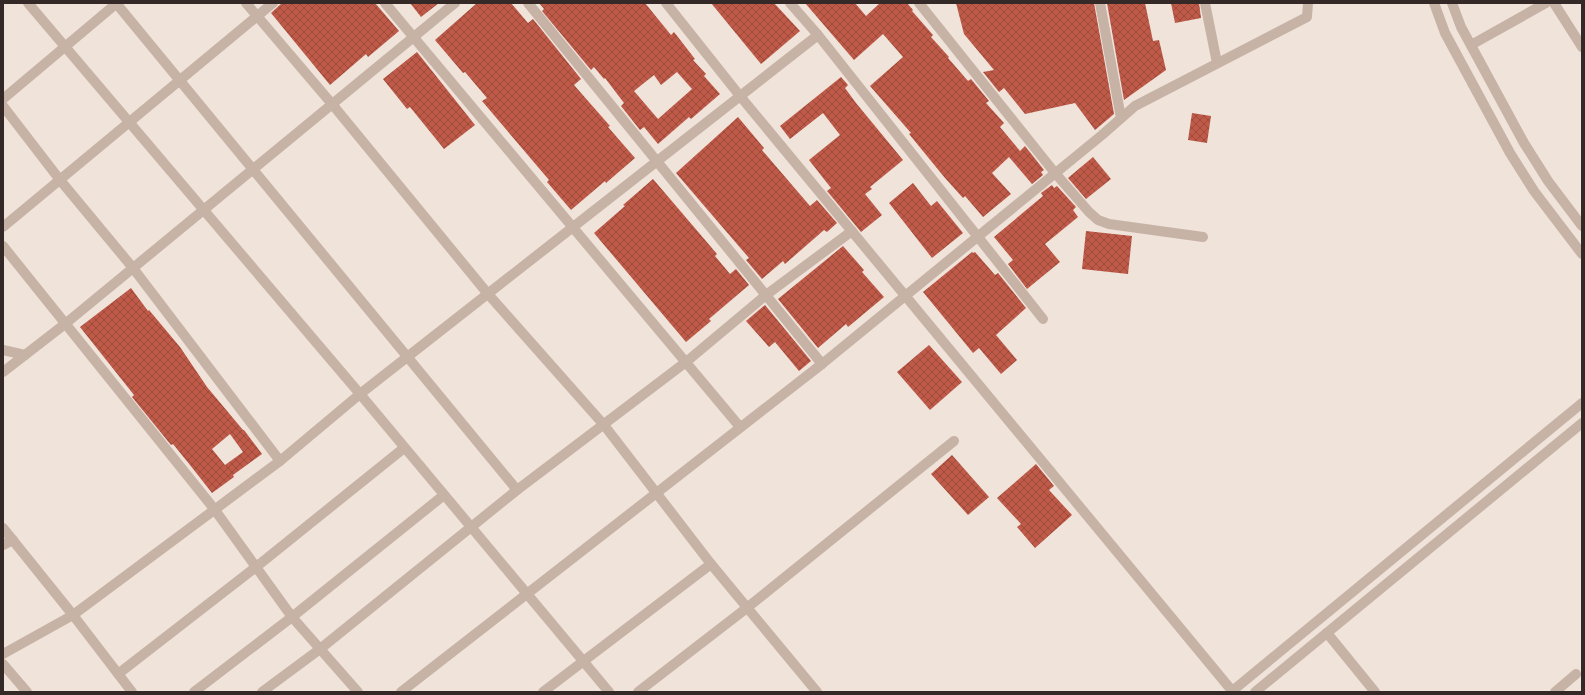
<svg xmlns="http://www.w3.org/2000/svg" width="1585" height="695" viewBox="0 0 1585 695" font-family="Commissioner,sans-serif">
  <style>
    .building { fill: url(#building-cross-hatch); fill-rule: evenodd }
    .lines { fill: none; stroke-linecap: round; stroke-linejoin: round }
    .minor { stroke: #c7b2a6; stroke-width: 10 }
    .tertiary { stroke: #c7b2a6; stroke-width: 10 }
  </style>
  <defs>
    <pattern id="building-cross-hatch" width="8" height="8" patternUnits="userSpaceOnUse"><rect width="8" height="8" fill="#bf5948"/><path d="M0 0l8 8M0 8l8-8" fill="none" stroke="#9c4a3c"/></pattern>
  </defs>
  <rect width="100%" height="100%" fill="#f0e3da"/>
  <g class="building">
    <polygon points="282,3 375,3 399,31 368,57 366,54 330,85 271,13"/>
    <polygon points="410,3 439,3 421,17"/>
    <polygon points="477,3 511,3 528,23 533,19 581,79 574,85 610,126 608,127 635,158 606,183 605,181 571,210 547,182 549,180 482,101 487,98 465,72 463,73 435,40"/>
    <path d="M539,3H645L671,35L674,32L695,59L693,60L706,74L704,76L720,94L691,119L689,117L658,144L644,127L640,130L621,106L624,103L605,78L604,79L594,67L591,70L542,11L544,9ZM677,72L692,89L658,119L634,91L654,75L661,85Z"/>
    <polygon points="711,3 774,3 800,31 761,64"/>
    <polygon points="805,3 855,3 866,16 880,3 907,3 913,10 912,11 933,35 931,37 949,57 948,58 968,81 971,79 989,101 986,103 1004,123 1000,127 1020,151 1025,146 1044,170 1041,172 1043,175 1032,184 1009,157 992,173 1011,194 983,217 965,196 963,198 945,178 909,134 911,133 870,86 903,57 883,34 854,60"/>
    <polygon points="956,3 1094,3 1114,114 1095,130 1075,103 1025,114 1004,88 999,92 983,72 994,70 964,34"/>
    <polygon points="1107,3 1145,3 1153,41 1159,40 1166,70 1124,100"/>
    <polygon points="1171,3 1199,3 1201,18 1175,23"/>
    <polygon points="417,52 475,125 444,149 410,107 407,109 383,79"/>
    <polygon points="841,77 848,85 845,88 856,103 903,160 870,187 872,189 865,194 882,215 861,232 827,191 831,188 809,160 840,135 823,113 790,139 780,126"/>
    <polygon points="1192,113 1211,116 1207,143 1188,140"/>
    <polygon points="738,117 764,148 762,150 810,206 817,200 837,223 827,232 824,230 785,264 783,261 762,279 746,260 749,258 676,173"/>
    <polygon points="1093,157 1111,179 1086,199 1068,178"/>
    <polygon points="653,179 717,254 715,256 730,274 736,269 749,285 709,319 711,321 686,342 594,233 625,206 623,205"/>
    <polygon points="913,183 931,206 937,201 963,233 932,258 889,203"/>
    <polygon points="1052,185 1054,188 1057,186 1076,207 1073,210 1078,217 1045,244 1060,262 1027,289 1008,264 1013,260 994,237 1043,196 1041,193"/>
    <polygon points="1086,231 1132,236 1128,274 1082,269"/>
    <polygon points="843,246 864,270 862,272 884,297 848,327 846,324 818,348 778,299"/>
    <polygon points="972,252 973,253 975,252 995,275 998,273 1026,308 996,335 1017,360 1001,374 979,348 973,353 923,292"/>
    <path d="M131,288L148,311L149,310L180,347L207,387L243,430H244L262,454L233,475L234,477L212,493L190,465L173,444L171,445L132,397L134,395L80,327ZM230,434L243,452L225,465L212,449Z"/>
    <polygon points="765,305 811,361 799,371 775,342 769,347 746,321"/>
    <polygon points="929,345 962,382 930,410 897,372"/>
    <polygon points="952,455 989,497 968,515 931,474"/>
    <polygon points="1036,464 1054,486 1049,490 1072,515 1035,548 1017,527 1021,524 997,498"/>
  </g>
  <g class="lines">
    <g class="minor">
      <polyline points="116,3 517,490"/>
      <polyline points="246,3 332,104 488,294 604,425 711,564 817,692"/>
      <polyline points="385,3 740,427"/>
      <polyline points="528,3 822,364"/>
      <polyline points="666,3 740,96 1233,692"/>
      <polyline points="790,3 818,35"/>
      <polyline points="919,3 1055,173 1089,212 1098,220 1109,224 1203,237"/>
      <polyline points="1100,3 1121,118"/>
      <polyline points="1205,3 1217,63"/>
      <polyline points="1554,3 1582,47"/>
      <polyline points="1471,45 1546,3"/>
      <polyline points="3,99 117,3"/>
      <polyline points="3,106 60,180 133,268 280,461"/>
      <polyline points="3,227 273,3"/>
      <polyline points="3,246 215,510 292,617 358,692"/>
      <polyline points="3,350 25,355"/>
      <polyline points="3,372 65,324 455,3"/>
      <polyline points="3,528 73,615 132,692"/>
      <polyline points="3,545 13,540"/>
      <polyline points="1327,633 1375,692"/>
      <polyline points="3,654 73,615 280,461 360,394 818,35 1043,319"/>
      <polyline points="3,664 27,692"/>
      <polyline points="118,674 256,567 404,448"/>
      <polyline points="194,692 292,617 444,495"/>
      <polyline points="262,692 320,649 517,490 686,362 766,295 852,231"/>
      <polyline points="401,692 822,364 1102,135 1135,106 1307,17 1308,3"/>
      <polyline points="543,692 711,564"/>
      <polyline points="638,692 748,607 954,441"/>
      <polyline points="1555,692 1576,674"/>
    </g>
    <g class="tertiary">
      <polyline points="28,3 360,394 609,692"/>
      <polyline points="1434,3 1445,33 1510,153 1534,191 1582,254"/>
      <polyline points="1452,3 1461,27 1524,143 1548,181 1582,226"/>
      <polyline points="1231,692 1582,403"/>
      <polyline points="1255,692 1582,423"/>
    </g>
  </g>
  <rect width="1585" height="695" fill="none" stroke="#342927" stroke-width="8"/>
</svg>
